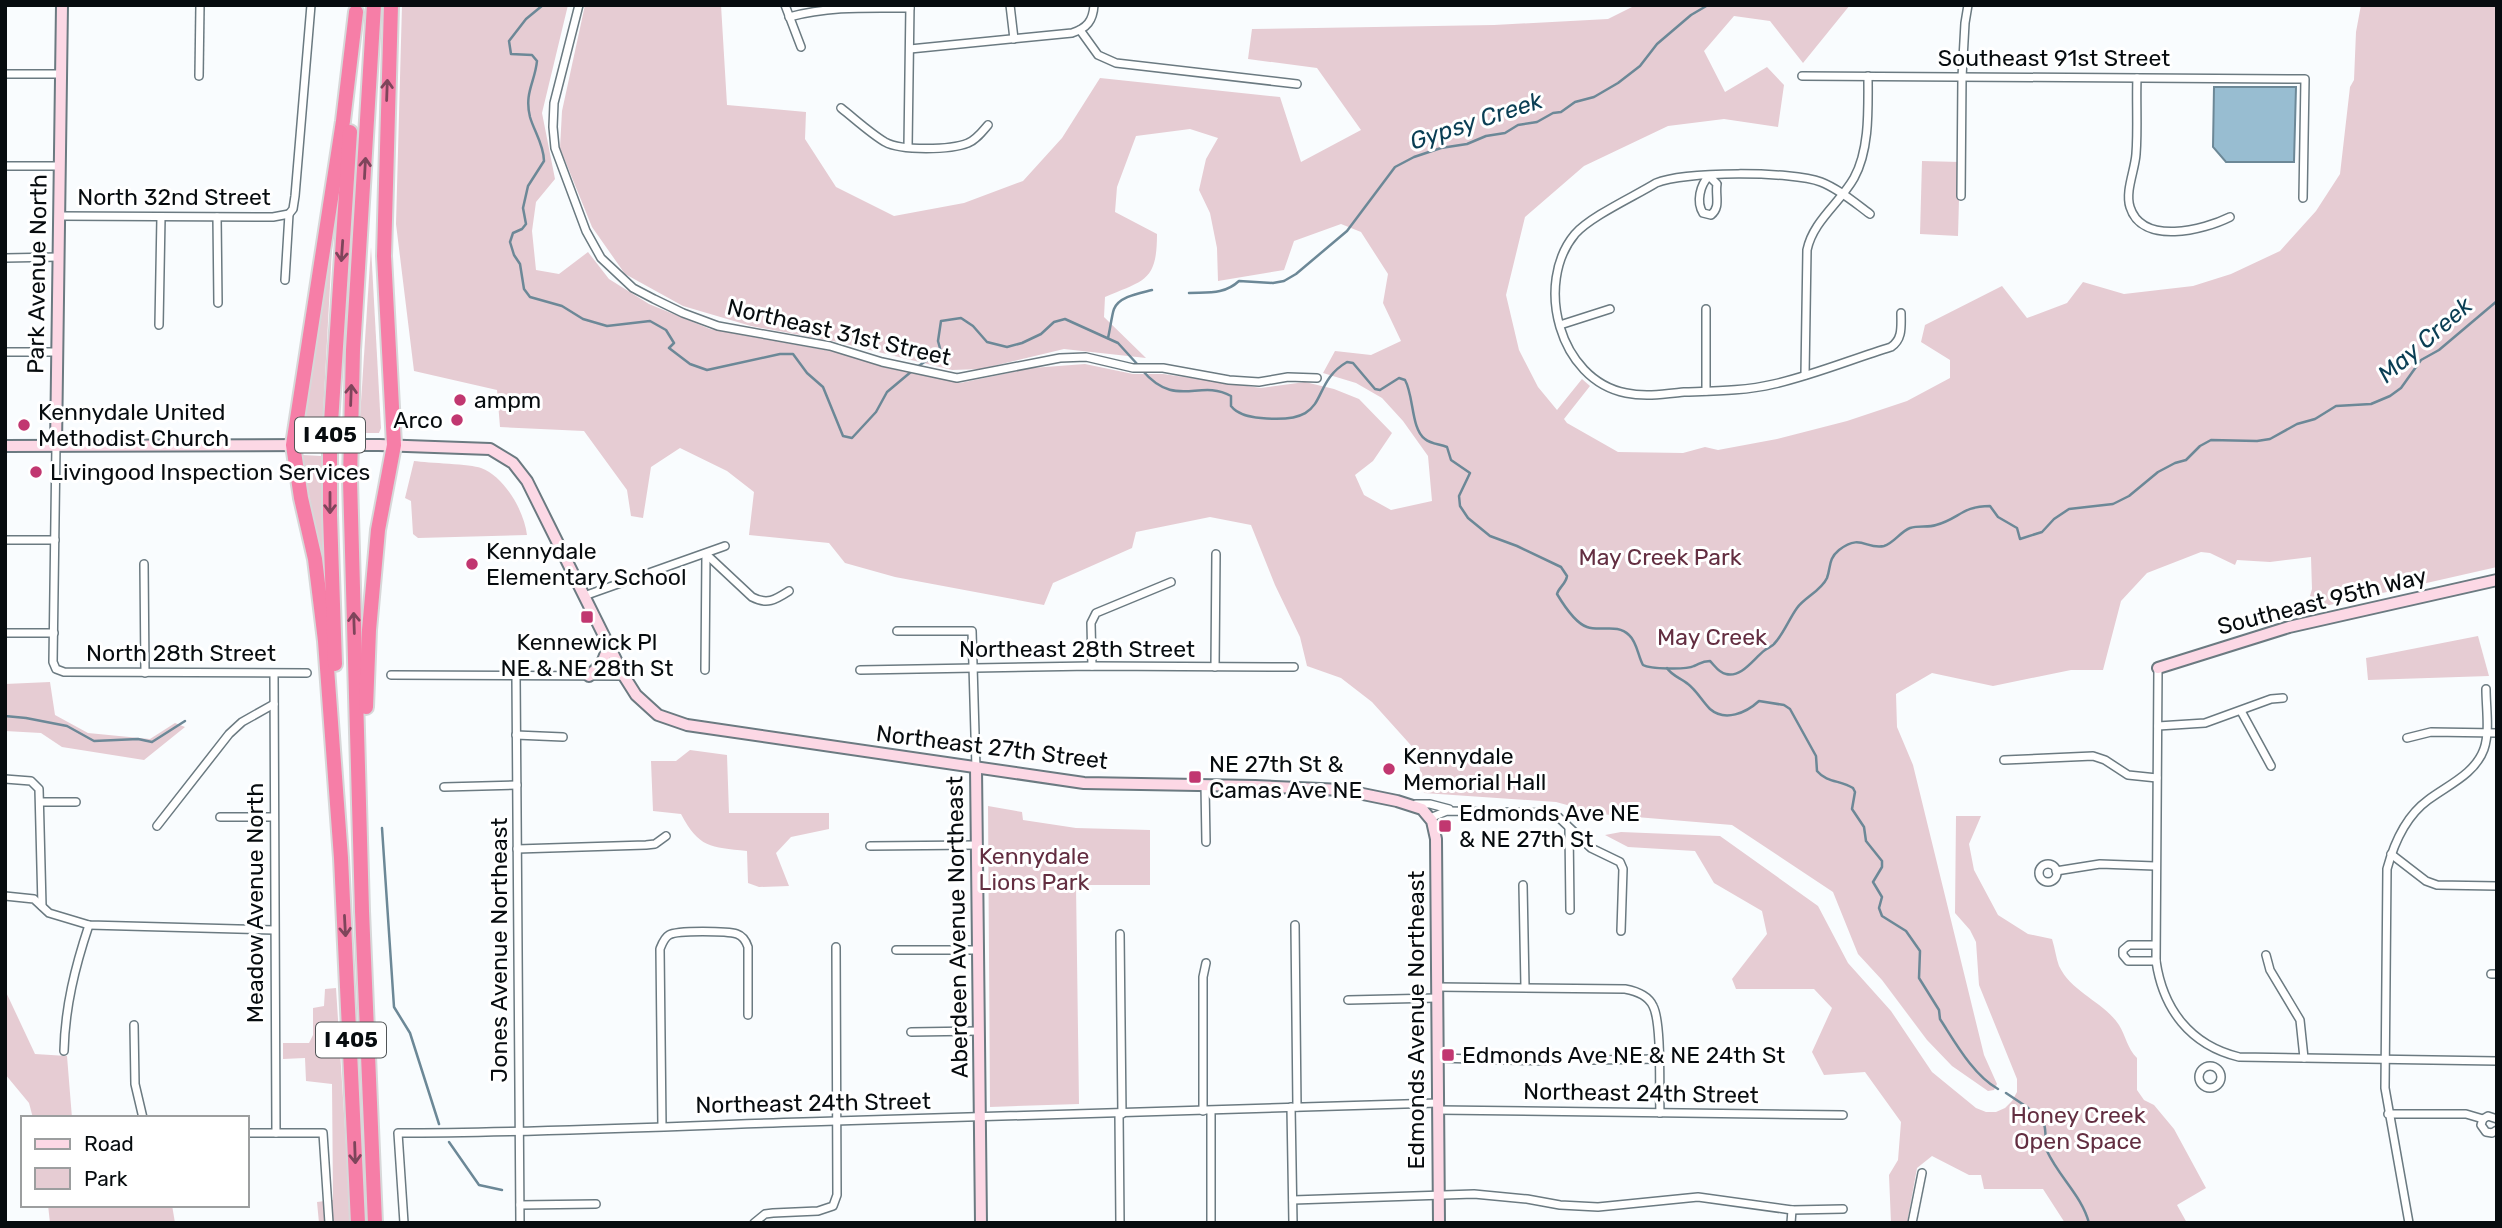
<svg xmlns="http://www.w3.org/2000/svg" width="2502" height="1228" viewBox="0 0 2502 1228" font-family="Rubik,sans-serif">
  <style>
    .green { fill: #e6ccd3 }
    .water { fill: #98bdd1; stroke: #6c8897; stroke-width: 2 }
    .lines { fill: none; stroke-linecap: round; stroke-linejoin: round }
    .stream { stroke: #6c8897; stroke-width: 2.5 }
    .street-casing { stroke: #6b7a81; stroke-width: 10 }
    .secondary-casing { stroke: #6b7a81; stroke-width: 14 }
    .highway-casing { stroke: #d7d8d9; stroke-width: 18 }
    .street { stroke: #fff; stroke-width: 7 }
    .secondary { stroke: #fcd8e5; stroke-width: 10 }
    .highway { stroke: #f67ea7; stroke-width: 14 }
    .secondary-bridge-casing { stroke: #6b7a81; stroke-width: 14; stroke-linecap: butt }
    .secondary-bridge { stroke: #fcd8e5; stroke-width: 10 }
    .oneway { stroke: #7e455b }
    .poi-dot { fill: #c13770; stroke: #fff; stroke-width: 2.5 }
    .labels { text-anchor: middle; stroke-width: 6; stroke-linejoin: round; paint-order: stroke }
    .shield { fill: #fff; stroke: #515557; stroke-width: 2 }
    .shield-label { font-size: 21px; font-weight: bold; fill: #070c0f }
    .street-label { font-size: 23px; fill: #070c0f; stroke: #fff }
    .poi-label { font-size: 23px; fill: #070c0f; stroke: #fff; text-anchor: start }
    .park-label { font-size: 23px; fill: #632e41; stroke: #fff }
    .water-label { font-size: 24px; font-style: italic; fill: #0a3e54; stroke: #fff }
  </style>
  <rect width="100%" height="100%" fill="#f9fcfe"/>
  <g class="green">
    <path d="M402,5H568L542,113L555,179L536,202L532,231L536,270L559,274L588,252L609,279L649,304L710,329L846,354L887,368L960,383L1032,368L1085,364L1133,374H1163L1261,388L1305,382L1334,389L1359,399L1392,433L1373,461L1355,475L1364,495L1391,510L1432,501L1428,456L1403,421L1382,398L1356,383L1323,373L1335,351L1371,355L1401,341L1383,303L1388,274L1361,232L1341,224L1294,241L1284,270L1218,281L1217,248L1210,213L1199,190L1206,159L1218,138L1190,129L1136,136L1117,187L1115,212L1157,234C1157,281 1145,280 1105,297L1104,317L1146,358L1064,349L981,369L952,370L833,341L751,326L683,306L625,274L592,227L560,148L562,111L585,5H721L727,105L806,112L805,139L836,187L894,216L964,203L1023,181L1062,138L1100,78L1280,97L1301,162L1361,130L1317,68L1248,59L1252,29L1494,25L1608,19L1636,5H1850L1803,63L1770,21L1734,16L1704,51L1725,92L1767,67L1784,85L1778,127L1724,119L1668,126L1584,166L1525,217L1506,295L1519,350L1538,387L1557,410L1582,379L1590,386L1564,419L1567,423L1618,452L1683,453L1705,447L1718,450L1777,439L1847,421L1907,401L1950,378V360L1921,342L1925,325L2002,286L2027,318L2067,303L2083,282L2124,294L2193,286L2231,274L2280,251L2316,211L2340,174L2350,87L2354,80L2356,32L2361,5H2497V567L2312,609V597L2310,596L2312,589L2311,557L2270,562L2237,560L2235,565L2210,553L2201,552L2147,573L2121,601L2103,670H2071L1993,686L1932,673L1896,694L1897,727L1913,765L1984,1055L1997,1084L1994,1090L1988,1091L1952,1066L1927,1040L1882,980L1858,954L1833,892L1732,825L1600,814L1556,802L1424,793L1417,752L1372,702L1341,678L1307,666L1300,637L1275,585L1251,525L1210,517L1136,532L1132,548L1053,583L1044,605L895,577L845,563L829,543L749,535L754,492L727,471L680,448L651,467L643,518L631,516L627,490L584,431L500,427L497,390L414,371L396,224Z"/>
    <polygon points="1922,161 1960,162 1958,236 1920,234"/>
    <polygon points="333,230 322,433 301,433 332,231"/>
    <polygon points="371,247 381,428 379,433 359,433"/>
    <polygon points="303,455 321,456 324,570 304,469"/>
    <path d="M414,461C428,463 471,464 481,468C505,477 524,511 527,535L418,538L413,534L411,501L405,498Z"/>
    <polygon points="2478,636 2489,676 2368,680 2366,658"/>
    <polygon points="50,682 55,715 88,733 150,739 175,723 185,727 144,760 62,747 41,733 5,731 5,684"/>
    <path d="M690,750L727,755L729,813H829V829L791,837L776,853L789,886L759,887L748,883L747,851C710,847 699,848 681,814L653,811L651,761H676Z"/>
    <polygon points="988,806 1022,812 1023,820 1076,828 1150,830 1150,885 1076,885 1079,1104 990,1107"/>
    <path d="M1956,816H1981L1969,844L1974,870L1998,915L2028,934L2052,939C2055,948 2056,958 2059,966C2072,993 2103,1001 2119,1025C2126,1036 2127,1048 2137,1058V1090L2144,1100L2154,1105L2174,1129L2206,1188L2177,1205L2187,1223H2065L2043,1189H1984L1981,1175H1969L1932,1156L1917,1168L1907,1223H1891L1889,1175L1898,1160L1901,1122L1865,1072L1824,1075L1812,1052L1832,1008L1814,989H1736L1732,979L1767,934L1762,911L1714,883L1695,851L1628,847L1605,835L1621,832L1720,836L1818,906L1848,963L1891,1011L1932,1072L1976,1108L1986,1112H1996L2005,1108L2012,1101L2017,1092V1079L1979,985L1976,942L1970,930L1955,913Z"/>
    <polygon points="336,988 351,1223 319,1223 317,1202 333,1200 332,1084 306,1081 305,1058 283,1059 283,1043 309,1043 313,1035 313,1008 324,1006 325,989"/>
    <polygon points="5,990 35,1054 67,1056 72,1118 33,1118 29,1103 5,1074"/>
    <polygon points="48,1205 172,1205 175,1223 50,1223"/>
  </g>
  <polygon class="water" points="2214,87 2296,87 2294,162 2226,162 2213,147"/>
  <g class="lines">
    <g class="stream">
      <path d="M543,5L526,19L509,41L511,54L532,55L537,61C535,82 524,93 530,117C534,131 544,145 544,161L528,186L523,208L526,224L522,229L513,233L510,242L514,255L520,264L524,289L530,297L562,306L583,319L607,326L650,321L666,330L674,343L669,348L690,364L707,370L780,354H793L807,373L823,387L843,436L852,438L876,412L887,392L912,371"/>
      <path d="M1189,293C1207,292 1224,295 1239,281L1273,283L1284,281L1296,274L1347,231L1395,167L1414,157L1441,148L1467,144L1486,136L1505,133L1518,125L1537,122L1553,113L1561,112L1575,102L1594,97L1618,83L1640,66L1657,44L1691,15L1708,5"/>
      <path d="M1108,338C1110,330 1112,314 1114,309C1119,296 1141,293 1152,290"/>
      <polyline points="917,367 926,361 943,359 938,341 941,321 961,318 973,326 987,342 1007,347 1022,343 1041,334 1054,322 1065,319 1118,343 1138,365"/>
      <path d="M1142,370C1176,410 1199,378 1231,396V406C1238,415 1250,417 1261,418C1335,425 1306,386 1347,362L1353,363L1375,389L1380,390L1399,378L1405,380C1414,396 1411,429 1425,439C1431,444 1439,444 1447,447L1451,460L1470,473L1459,496L1460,506L1468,518L1490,536L1517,546L1561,567L1567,576C1566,584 1559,587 1557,594C1563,604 1575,623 1587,627C1601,632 1617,623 1629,635C1637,642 1638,656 1643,665C1650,669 1686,670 1694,666C1701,663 1702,661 1710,661C1715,666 1719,673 1726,674C1742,678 1754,658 1765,650C1766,649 1774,645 1774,644C1783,635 1789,619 1797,608C1805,597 1821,591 1827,578C1831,567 1828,559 1839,550C1861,533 1866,550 1884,546C1894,543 1900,532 1910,528C1919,525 1928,528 1936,525C1959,519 1962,506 1990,506L1998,517L2017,528L2020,539L2042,532L2054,519L2069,509L2113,504L2129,496L2158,472L2175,463L2186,460L2200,446L2211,440L2257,441L2270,439L2297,424L2315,419L2336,406L2371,404L2390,396L2401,388L2421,360L2439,350L2497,301"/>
      <path d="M1667,668C1672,676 1681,678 1688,684C1697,691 1702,701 1710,709C1725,722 1746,713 1759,701L1784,705L1790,709L1816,756L1817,771C1827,783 1841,780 1853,788L1855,792L1852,809L1864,827L1866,841L1882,861V867L1873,882L1882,897L1879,908L1882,916L1906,931L1920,951L1919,978L1939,1010L1940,1019C1955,1042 1973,1075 1998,1089"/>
      <polyline points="5,716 26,718 67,726 94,741 138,739 152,742 185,721"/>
      <polyline points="382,828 394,1007 410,1033 439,1124"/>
      <path d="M2006,1093L2027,1107L2044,1124C2047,1133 2044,1143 2047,1151C2059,1177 2082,1196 2089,1223"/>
      <polyline points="449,1142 479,1185 502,1190"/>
    </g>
    <g class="street-casing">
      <g id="street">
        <polyline points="579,5 554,103 553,127 555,148 586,231 601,258 633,288 654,299 683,313 718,326 830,346 882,362 957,378 1060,358 1086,357 1133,368 1163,368 1229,380 1259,382 1288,377 1317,378"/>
        <polyline points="785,5 801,47"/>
        <polyline points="1010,5 1014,39"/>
        <path d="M789,17C830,6 867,8 910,8"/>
        <polyline points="1080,30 1098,55 1116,63 1297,84"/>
        <path d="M910,49L1072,33C1087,28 1093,21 1094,5"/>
        <polyline points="5,74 61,74"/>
        <polyline points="199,76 200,5"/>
        <polyline points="1802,76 2305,79 2303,198"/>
        <path d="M2137,78C2136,103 2138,129 2136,154C2135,170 2125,191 2130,207C2142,246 2204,230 2230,217"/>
        <path d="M841,108C855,119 870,133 885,142C901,151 951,150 968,143C976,140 982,132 988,125"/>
        <polyline points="908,147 910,5"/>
        <polyline points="5,166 60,166"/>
        <path d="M1709,176L1717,184C1715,196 1721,207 1711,215L1703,213C1696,202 1700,185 1709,176Z"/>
        <polyline points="1961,196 1962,77 1965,23 1968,5"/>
        <path d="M1870,214C1855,203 1839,189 1821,182C1792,171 1684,171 1656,183C1635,196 1591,216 1575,234C1534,283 1559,380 1626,393C1645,397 1665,394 1684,392C1714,391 1745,391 1774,384C1814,375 1852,359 1891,347C1903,339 1901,326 1901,313"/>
        <polyline points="59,216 273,217 289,214"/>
        <polyline points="217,217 218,303"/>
        <polyline points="5,258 59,257"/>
        <polyline points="285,280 289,214 293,209 295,196 311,5"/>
        <polyline points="1706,309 1706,391"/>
        <polyline points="159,325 161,217"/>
        <polyline points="1560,325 1610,309"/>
        <polyline points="5,352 57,352"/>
        <path d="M1805,375L1807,250C1813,221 1840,203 1854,178C1870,149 1868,108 1868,76"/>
        <polyline points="56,446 53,662 56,669 64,672 307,673"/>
        <polyline points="5,540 55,540"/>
        <path d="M706,554L752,597C767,605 775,600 789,591"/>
        <polyline points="144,564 145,673"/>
        <polyline points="584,596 725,546"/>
        <polyline points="897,631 972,631 976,768"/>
        <polyline points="5,633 54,633"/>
        <polyline points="1092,666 1091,623 1096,613 1171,582"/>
        <polyline points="1215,667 1216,554"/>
        <path d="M2158,668L2156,961C2163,1009 2190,1045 2239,1057L2497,1061"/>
        <polyline points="705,670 706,554"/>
        <polyline points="860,670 1092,666 1294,667"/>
        <polyline points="274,674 276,1133"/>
        <polyline points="391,675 624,676"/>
        <polyline points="516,676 520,1223"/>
        <polyline points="2241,711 2271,766"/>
        <polyline points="2158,726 2205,723 2271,699 2283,698"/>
        <polyline points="516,735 563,737"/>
        <polyline points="2407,738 2431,732 2497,733"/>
        <polyline points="2004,760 2093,756 2105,760 2128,775 2157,778"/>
        <polyline points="5,779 31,781 39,789 42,906"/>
        <polyline points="1205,785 1206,842"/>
        <polyline points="444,787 517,785"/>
        <polyline points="40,802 76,802"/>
        <polyline points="1416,804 1430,804 1449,809"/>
        <polyline points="220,817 274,817"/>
        <polyline points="1430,818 1447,811 1554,813 1591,848 1620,862 1623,869 1621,931"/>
        <polyline points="157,826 229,734 242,722 274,704"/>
        <polyline points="1569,828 1570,910"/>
        <polyline points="870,846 978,845"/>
        <polyline points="517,849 646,845 655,844 666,836"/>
        <polyline points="2391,854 2426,881 2437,885 2497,886"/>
        <circle cx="2048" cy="873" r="9"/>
        <polyline points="2056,871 2100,864 2155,866"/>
        <polyline points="1523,885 1525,987"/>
        <polyline points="5,896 34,899 49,913 89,925 274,930"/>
        <polyline points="1295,925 1297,1107"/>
        <polyline points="1120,934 1122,1114"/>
        <polyline points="2155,945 2129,945 2123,950 2123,955 2128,961 2156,961"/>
        <polyline points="896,950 978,950"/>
        <polyline points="2266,955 2270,970 2300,1020 2304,1058"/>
        <polyline points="2491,974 2497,974"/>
        <path d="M1437,987L1625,989C1636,991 1648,995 1653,1006C1662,1023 1659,1090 1660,1113"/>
        <polyline points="1348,1000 1437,998"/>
        <polyline points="134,1025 135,1084 143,1118"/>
        <polyline points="911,1032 979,1031"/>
        <path d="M64,1051C65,1007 75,967 89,925"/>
        <polyline points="1438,1058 1548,1061"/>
        <polyline points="1592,1060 1659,1059"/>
        <circle cx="2210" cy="1077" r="11"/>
        <polyline points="1291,1107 1293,1223"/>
        <polyline points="1438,1110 1843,1115"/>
        <polyline points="1203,1111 1203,977 1206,963"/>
        <polyline points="1211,1111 1211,1223"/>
        <polyline points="1119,1114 1120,1223"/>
        <polyline points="2388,1114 2466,1114 2483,1119"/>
        <polyline points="2497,1119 2488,1116 2483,1119 2481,1125 2486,1132 2492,1133 2497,1130"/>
        <path d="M662,1126L660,949C662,944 664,938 669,935C677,930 728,931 737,934C743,936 746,941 748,947V1015"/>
        <polyline points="247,1133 323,1133 329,1223"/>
        <polyline points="1293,1200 1474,1194 1527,1199 1560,1205 1598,1207 1698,1197 1792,1210 1843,1209"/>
        <polyline points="520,1205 596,1204"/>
        <path d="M404,1223L398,1133C544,1133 690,1125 836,1121C1037,1116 1238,1110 1438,1103"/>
        <polyline points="754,1223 765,1214 773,1213 818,1211 833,1206 837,1195 836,947"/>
        <polyline points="1791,1223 1792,1210"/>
        <polyline points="1912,1223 1922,1173"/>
        <path d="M2409,1223L2385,1088L2387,869C2394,843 2406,816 2428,800C2448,785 2475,774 2484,749C2490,731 2486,708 2486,689"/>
      </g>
    </g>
    <g class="secondary-casing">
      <g id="secondary">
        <polyline points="379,445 490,449 513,463 527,481 624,676 636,695 658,715 687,725 1084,783 1255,786 1343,790 1397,801 1422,809 1432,821 1436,839 1439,1223"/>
        <polyline points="5,446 313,445"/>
        <polyline points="56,446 62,5"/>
        <polyline points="2158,668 2289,627 2497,580"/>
        <polyline points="589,676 602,663 609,645"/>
        <polyline points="976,768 981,1223"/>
      </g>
    </g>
    <g class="highway-casing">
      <g id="highway">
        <polyline points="374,5 353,350 350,480 362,911 375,1223"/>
        <polyline points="356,12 343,121 293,445 301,498 315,559 325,641 341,858 358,1223"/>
        <polyline points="335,664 330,515 330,438 350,132"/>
        <polyline points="366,707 369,630 378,530 394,445 384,256 391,5"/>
      </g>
    </g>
    <use href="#street" class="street"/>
    <use href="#secondary" class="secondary"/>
    <use href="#highway" class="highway"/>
    <g class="secondary-bridge-casing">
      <polyline id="secondary-bridge" points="313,445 379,445"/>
    </g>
    <use href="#secondary-bridge" class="secondary-bridge"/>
  </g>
  <defs><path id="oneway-shaft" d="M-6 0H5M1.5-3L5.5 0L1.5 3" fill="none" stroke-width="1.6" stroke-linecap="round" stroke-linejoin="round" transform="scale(1.75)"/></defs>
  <g class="oneway">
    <use href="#oneway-shaft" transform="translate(387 90) rotate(-88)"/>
    <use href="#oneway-shaft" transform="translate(365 168) rotate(-87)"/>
    <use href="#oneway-shaft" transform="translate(342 251) rotate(94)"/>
    <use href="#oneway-shaft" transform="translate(351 395) rotate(-88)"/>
    <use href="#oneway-shaft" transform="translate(330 503) rotate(90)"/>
    <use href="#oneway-shaft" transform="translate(354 623) rotate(-92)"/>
    <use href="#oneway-shaft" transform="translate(345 926) rotate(87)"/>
    <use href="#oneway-shaft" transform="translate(355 1153) rotate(88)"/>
  </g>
  <g class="poi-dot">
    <circle cx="460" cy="400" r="7"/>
    <circle cx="457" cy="420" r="7"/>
    <circle cx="24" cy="425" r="7"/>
    <circle cx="36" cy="472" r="7"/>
    <circle cx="472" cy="564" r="7"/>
    <rect x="580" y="610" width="14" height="14" rx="3.5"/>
    <circle cx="1389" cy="769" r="7"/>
    <rect x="1188" y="770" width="14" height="14" rx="3.5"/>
    <rect x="1438" y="819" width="14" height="14" rx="3.5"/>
    <rect x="1441" y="1048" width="14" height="14" rx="3.5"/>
  </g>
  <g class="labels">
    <g class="shield">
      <rect x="295" y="417.5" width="70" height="35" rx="5"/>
      <rect x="316" y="1022.5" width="70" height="35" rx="5"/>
    </g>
    <g class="shield-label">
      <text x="330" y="442">I 405</text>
      <text x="351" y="1047">I 405</text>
    </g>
    <g class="street-label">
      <text x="2054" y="66">Southeast 91st Street</text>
      <text x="174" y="205">North 32nd Street</text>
      <text transform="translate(37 274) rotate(-89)" y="8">Park Avenue North</text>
      <text transform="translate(839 332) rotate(13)" y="8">Northeast 31st Street</text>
      <text transform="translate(2322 601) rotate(-14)" y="8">Southeast 95th Way</text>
      <text x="1077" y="657">Northeast 28th Street</text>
      <text x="181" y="661">North 28th Street</text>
      <text transform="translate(992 747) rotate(7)" y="8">Northeast 27th Street</text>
      <text transform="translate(255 903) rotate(-90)" y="8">Meadow Avenue North</text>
      <text transform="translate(957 927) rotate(-91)" y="8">Aberdeen Avenue Northeast</text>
      <text transform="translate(499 950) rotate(-90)" y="8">Jones Avenue Northeast</text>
      <text transform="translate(1416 1020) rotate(-90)" y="8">Edmonds Avenue Northeast</text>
      <text transform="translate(1641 1093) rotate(1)" y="8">Northeast 24th Street</text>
      <text transform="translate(813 1103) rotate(-1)" y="8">Northeast 24th Street</text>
    </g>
    <g class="poi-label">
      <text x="474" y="408">ampm</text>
      <text x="38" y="420">Kennydale United<tspan x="38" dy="26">Methodist Church</tspan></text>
      <text x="443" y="428" text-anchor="end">Arco</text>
      <text x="50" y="480">Livingood Inspection Services</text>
      <text x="486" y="559">Kennydale<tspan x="486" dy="26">Elementary School</tspan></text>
      <text x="587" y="650" text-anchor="middle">Kennewick Pl<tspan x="587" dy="26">NE &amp; NE 28th St</tspan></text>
      <text x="1403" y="764">Kennydale<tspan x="1403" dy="26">Memorial Hall</tspan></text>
      <text x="1209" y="772">NE 27th St &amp;<tspan x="1209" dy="26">Camas Ave NE</tspan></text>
      <text x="1459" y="821">Edmonds Ave NE<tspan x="1459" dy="26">&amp; NE 27th St</tspan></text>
      <text x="1462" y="1063">Edmonds Ave NE &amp; NE 24th St</text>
    </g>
    <g class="park-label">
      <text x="1660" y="565">May Creek Park</text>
      <text x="1712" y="645">May Creek</text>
      <text x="1034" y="864">Kennydale<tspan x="1034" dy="26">Lions Park</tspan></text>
      <text x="2078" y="1123">Honey Creek<tspan x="2078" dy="26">Open Space</tspan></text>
    </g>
    <g class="water-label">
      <text transform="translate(1476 121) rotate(-18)" y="8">Gypsy Creek</text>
      <text transform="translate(2425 340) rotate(-41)" y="8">May Creek</text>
    </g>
  </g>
  <rect width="2502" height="1228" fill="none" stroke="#070c0f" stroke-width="14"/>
  <rect x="21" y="1116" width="228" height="91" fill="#ffffff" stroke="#9c9e9f" stroke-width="2"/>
  <rect x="35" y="1139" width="35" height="10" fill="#fcd8e5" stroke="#9c9e9f" stroke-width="2"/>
  <text x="84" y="1151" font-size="21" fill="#070c0f">Road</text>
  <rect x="35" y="1168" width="35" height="21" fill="#e6ccd3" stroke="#9c9e9f" stroke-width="2"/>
  <text x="84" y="1186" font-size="21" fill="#070c0f">Park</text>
</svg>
